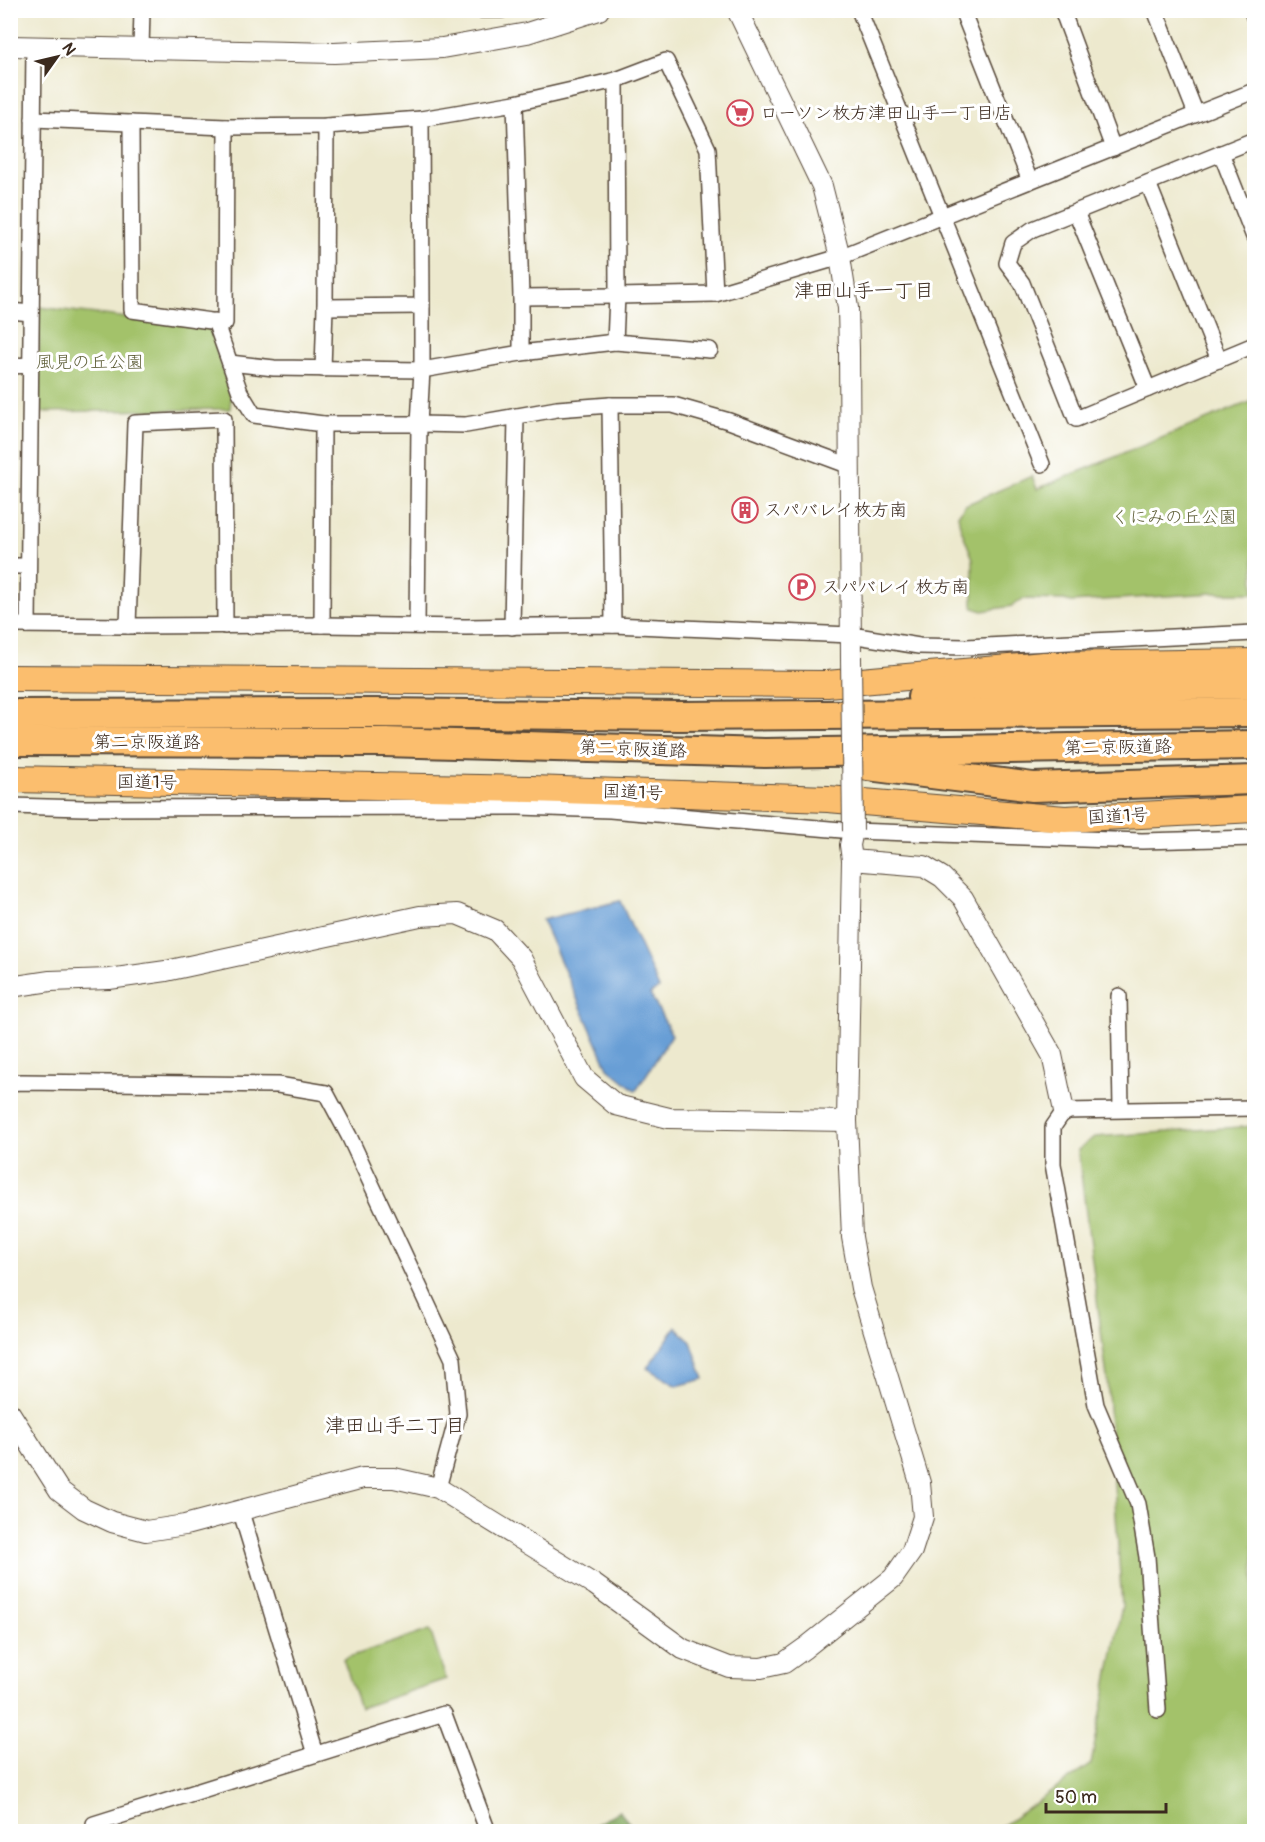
<svg xmlns="http://www.w3.org/2000/svg" width="1265" height="1842" viewBox="0 0 1265 1842" font-family="Pangolin,'Klee One',sans-serif">
  <style>
    .green { fill: #a3c26a; stroke: #6f7644; stroke-width: 1.5 }
    .forest { fill: #82a85e; stroke: #5e693e; stroke-width: 1.5 }
    .water { fill: #689ed5; stroke: #52647a; stroke-width: 1.5 }
    .lines { fill: none; stroke-linecap: round; stroke-linejoin: round }
    .minor-casing { stroke: #564738; stroke-width: 18 }
    .tertiary-casing { stroke: #564738; stroke-width: 22 }
    .trunk-casing { stroke: #564738; stroke-width: 28 }
    .motorway-casing { stroke: #564738; stroke-width: 32 }
    .minor { stroke: #fff; stroke-width: 15 }
    .tertiary { stroke: #fff; stroke-width: 20 }
    .trunk { stroke: #fbbe6e; stroke-width: 26 }
    .motorway { stroke: #fbbe6e; stroke-width: 28 }
    .tertiary-bridge-casing { stroke: #564738; stroke-width: 22; stroke-linecap: butt }
    .tertiary-bridge { stroke: #fff; stroke-width: 20 }
    .labels { text-anchor: middle; stroke-width: 6; stroke-linejoin: round; paint-order: stroke }
    .poi-label { font-size: 18px; fill: #3b2a1e; stroke: #fff; text-anchor: start }
    .park-label { font-size: 18px; fill: #5f5f39; stroke: #fff }
    .street-label { font-size: 18px; fill: #3b2a1e; stroke: #fff }
    .neighbourhood-label { font-size: 20px; fill: #3b2a1e; stroke: #fff }
  </style>
  <rect width="100%" height="100%" fill="#fff"/>
  <filter id="ink" filterUnits="userSpaceOnUse"><feTurbulence type="fractalNoise" baseFrequency=".0167" numOctaves="2"/><feDisplacementMap in="SourceGraphic" scale="12" xChannelSelector="R" yChannelSelector="G"/><feConvolveMatrix kernelMatrix="1 2 1 2 8 2 1 2 1" color-interpolation-filters="sRGB"/></filter>
  <filter id="wash" filterUnits="userSpaceOnUse"><feTurbulence type="fractalNoise" baseFrequency=".008" numOctaves="4" result="noise"/><feDisplacementMap in="SourceGraphic" scale="24" xChannelSelector="R" yChannelSelector="G"/><feGaussianBlur stdDeviation="1.35" result="paint"/><feColorMatrix in="noise" values="0 0 0 0 0 0 0 0 0 0 0 0 0 0 0 0 0 1.4 0 .05"/><feComposite in="paint" operator="in"/></filter>
  <g filter="url(#wash)">
    <rect width="100%" height="100%" fill="#ede9ce"/>
    <g class="green">
      <polygon points="39,307 210,328 231,398 230,409 39,412"/>
      <polygon points="1254,400 1254,593 1214,593 1071,602 1064,600 1023,599 1012,606 983,611 973,608 973,559 960,526 958,515 965,505 1032,476 1037,489"/>
      <polygon points="1254,1126 1254,1831 994,1832 1091,1764 1122,1606 1107,1378 1078,1150 1094,1137"/>
      <polygon points="430,1630 446,1679 360,1708 343,1659"/>
    </g>
    <polygon class="forest" points="619,1811 636,1831 585,1831"/>
    <g class="water">
      <polygon points="620,901 659,988 650,994 672,1035 636,1091 608,1068 542,920"/>
      <polygon points="676,1327 691,1342 704,1379 677,1386 647,1368"/>
    </g>
  </g>
  <g filter="url(#ink)">
    <g class="lines">
      <g class="minor-casing">
        <g id="minor">
          <polyline points="481,10 502,10"/>
          <polyline points="859,10 1042,464"/>
          <polyline points="962,10 1030,181"/>
          <polyline points="1062,10 1113,148"/>
          <polyline points="1155,10 1196,114"/>
          <polyline points="1252,10 1254,17"/>
          <polyline points="141,49 142,10"/>
          <polyline points="515,103 521,297 617,296 715,294 840,257 1254,91"/>
          <polyline points="33,119 226,127 326,126 421,119 515,103 616,80 666,61 708,149 715,294"/>
          <polyline points="131,123 132,310 225,323 226,127"/>
          <polyline points="326,126 325,307 422,306 421,119"/>
          <polyline points="1254,140 1033,229 1013,243 1007,263 1022,283 1076,419 1254,345"/>
          <polyline points="1221,153 1254,237"/>
          <polyline points="1148,183 1219,360"/>
          <polyline points="1076,212 1148,389"/>
          <polyline points="521,297 521,353"/>
          <polyline points="422,306 422,370 419,424 466,425 557,409 610,405 673,405 729,421 850,466"/>
          <polyline points="10,311 31,313"/>
          <polyline points="215,321 240,392 254,415 323,424"/>
          <polyline points="615,342 617,296 616,80"/>
          <polyline points="230,363 274,368 422,370 521,353 615,342 710,350"/>
          <polyline points="10,366 31,365"/>
          <polyline points="323,369 325,307"/>
          <polyline points="610,405 613,625"/>
          <polyline points="10,566 28,566"/>
          <polyline points="10,625 128,626 322,625 466,627 613,625 851,635 919,646 966,647 1254,633"/>
          <polyline points="28,625 34,47"/>
          <polyline points="322,625 323,424 419,424 417,625"/>
          <polyline points="128,626 135,423 224,419 225,626"/>
          <polyline points="512,627 516,416"/>
          <polyline points="10,806 83,808 519,807 610,810 853,831 1142,841 1254,838"/>
          <polyline points="1119,996 1121,1109"/>
          <polyline points="10,1083 21,1082 278,1085 326,1093 349,1136 453,1359 458,1414 438,1488"/>
          <polyline points="240,1509 315,1754"/>
          <polyline points="1158,1710 1147,1557 1138,1504 1096,1405 1053,1164 1053,1127 1064,1111 1254,1108"/>
          <polyline points="94,1832 94,1824 444,1714 488,1832"/>
        </g>
      </g>
      <g class="tertiary-casing">
        <g id="tertiary">
          <polyline points="737,10 822,186 840,257 848,308 849,350 851,659"/>
          <polyline points="10,46 334,53 442,48 527,33 599,10"/>
          <polyline points="852,860 924,866 942,877 963,898 1052,1055 1064,1111"/>
          <polyline points="10,987 50,981 109,979 166,971 420,916 457,914 495,930 521,958 584,1078 616,1105 669,1118 847,1121"/>
          <polyline points="10,1413 59,1490 84,1509 112,1522 146,1531 185,1525 363,1478 394,1478 438,1488 595,1585 683,1649 729,1667 761,1668 784,1663 805,1648 893,1578 912,1551 923,1517 920,1483 861,1288 852,1237 847,1121 852,860 850,845 853,831"/>
        </g>
      </g>
      <g class="trunk-casing">
        <g id="trunk">
          <polyline points="10,678 827,684 1044,665 1254,662"/>
          <polyline points="10,779 532,789 828,799 1065,819 1254,809"/>
        </g>
      </g>
      <g class="motorway-casing">
        <g id="motorway">
          <polyline points="922,697 1024,687 1254,684"/>
          <polyline points="10,714 374,713 680,716 1254,712"/>
          <polyline points="10,741 384,742 765,753 1254,745"/>
          <polyline points="868,766 1033,787 1254,780"/>
        </g>
      </g>
      <use href="#minor" class="minor"/>
      <use href="#tertiary" class="tertiary"/>
      <use href="#trunk" class="trunk"/>
      <use href="#motorway" class="motorway"/>
      <g class="tertiary-bridge-casing">
        <polyline id="tertiary-bridge" points="851,659 853,831"/>
      </g>
      <use href="#tertiary-bridge" class="tertiary-bridge"/>
    </g>
  </g>
  <defs>
    <g id="supermarket-ring" transform="scale(1.35)"><circle r="9.5" fill="#fff" stroke="#d1495b" stroke-width="1.5"/><path d="M-6-5.5h2.5l.6 2H6L4.5 2H-2.5L-4.4-4H-6ZM-1.5 3.2a1.3 1.3 0 1 0 .1 0ZM3 3.2a1.3 1.3 0 1 0 .1 0Z" fill="#d1495b"/></g>
    <g id="building-ring" transform="scale(1.35)"><circle r="9.5" fill="#fff" stroke="#d1495b" stroke-width="1.5"/><path d="M-4-6H4V6H1V3H-1V6H-4ZM-2.5-4.3h1.7v1.8h-1.7ZM.8-4.3h1.7v1.8H.8ZM-2.5-1h1.7V.8h-1.7ZM.8-1h1.7V.8H.8Z" fill="#d1495b"/></g>
    <g id="parking-ring" transform="scale(1.35)"><circle r="9.5" fill="#fff" stroke="#d1495b" stroke-width="1.5"/><path d="M-3.5-5.5H1a3.5 3.5 0 0 1 0 7H-1V5.5H-3.5ZM-1-3.4V-.6H.8a1.4 1.4 0 0 0 0-2.8Z" fill="#d1495b"/></g>
  </defs>
  <g fill-rule="evenodd">
    <use href="#supermarket-ring" x="740" y="113"/>
    <use href="#building-ring" x="745" y="510"/>
    <use href="#parking-ring" x="802" y="587"/>
  </g>
  <g class="labels">
    <g class="poi-label">
      <text x="760" y="119">ローソン枚方津田山手一丁目店</text>
      <text x="764" y="516">スパバレイ枚方南</text>
      <text x="822" y="593">スパバレイ 枚方南</text>
    </g>
    <g class="park-label">
      <text x="90" y="368">風見の丘公園</text>
      <text x="1174" y="523">くにみの丘公園</text>
    </g>
    <g class="street-label">
      <text x="147" y="748">第二京阪道路</text>
      <text transform="translate(1118 747) rotate(-1)" y="6">第二京阪道路</text>
      <text transform="translate(633 749) rotate(2)" y="6">第二京阪道路</text>
      <text transform="translate(147 782) rotate(1)" y="6">国道1号</text>
      <text transform="translate(633 792) rotate(2)" y="6">国道1号</text>
      <text transform="translate(1118 816) rotate(-3)" y="6">国道1号</text>
    </g>
    <g class="neighbourhood-label">
      <text x="864" y="297">津田山手一丁目</text>
      <text x="395" y="1432">津田山手二丁目</text>
    </g>
  </g>
  <rect width="1265" height="1842" fill="none" stroke="#fff" stroke-width="36"/>
  <g transform="translate(57 57) rotate(56)" stroke="#ffffff" stroke-width="4.5" paint-order="stroke">
  <path d="M0-4.5L10 22L0 15L-10 22Z" fill="#3b2a1e"/>
  <text y="-9" font-size="16" font-weight="bold" text-anchor="middle" fill="#3b2a1e">N</text>
  </g>
  <path d="M1046 1803v9h120v-9" fill="none" stroke="#3b2a1e" stroke-width="3"/>
  <text x="1055" y="1803" font-size="18" fill="#3b2a1e" stroke="#ffffff" stroke-width="4.5" paint-order="stroke">50 m</text>
</svg>
